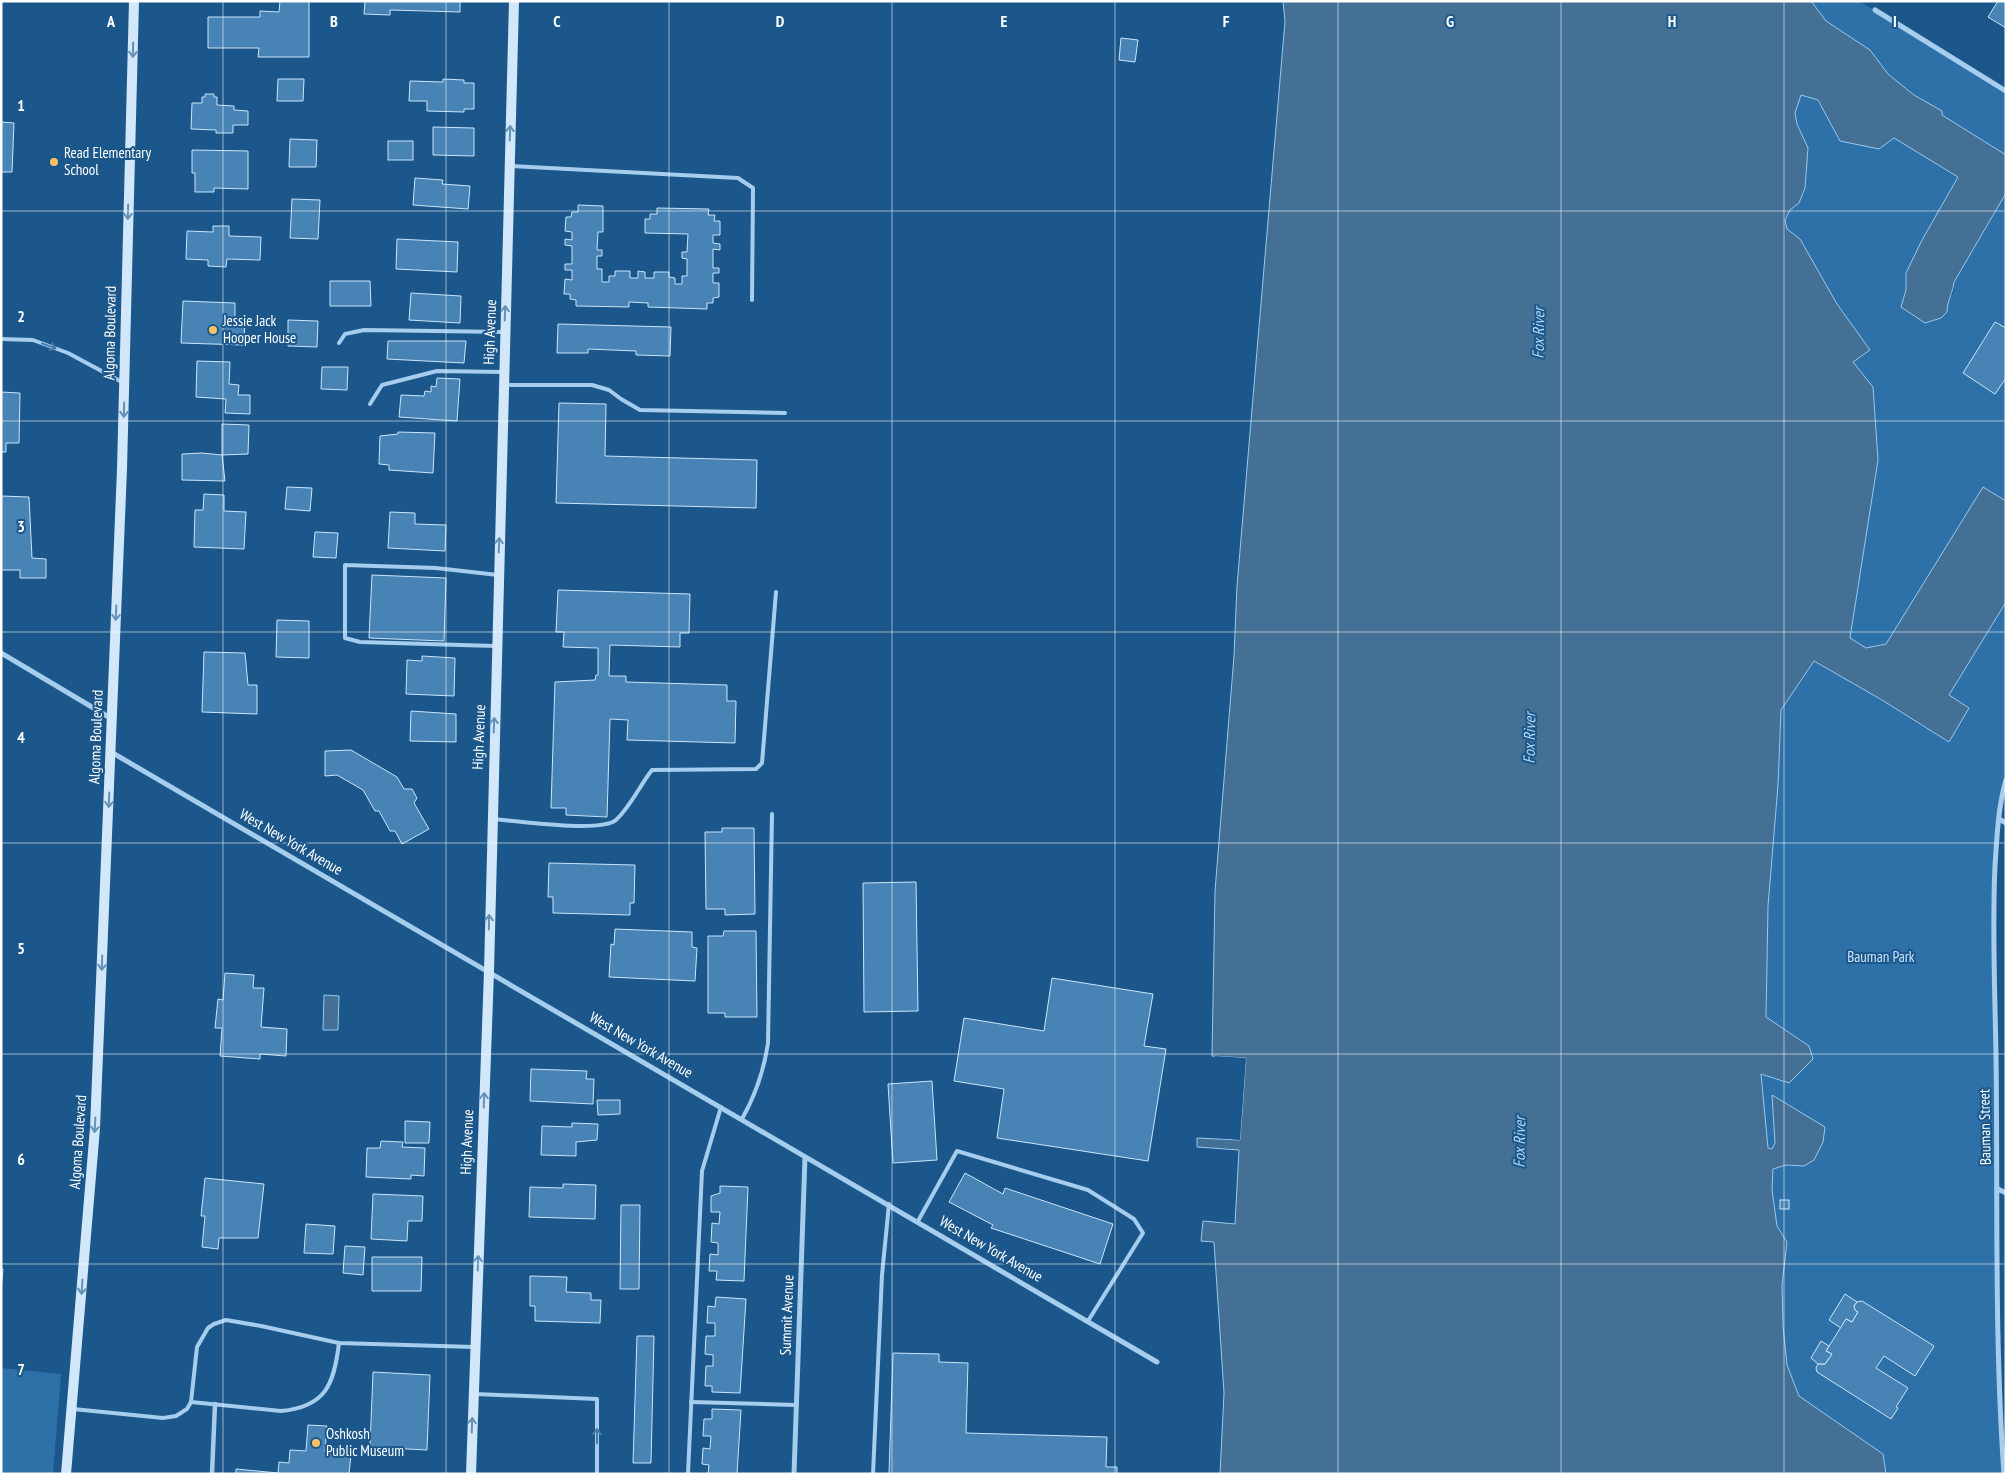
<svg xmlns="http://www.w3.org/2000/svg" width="2007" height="1475" viewBox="0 0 2007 1475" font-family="'PT Sans Narrow',sans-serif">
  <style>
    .green { fill: #2e71a9 }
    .water { fill: #457095; stroke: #99c9ef }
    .pier { fill: #1b578b }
    .building { fill: #4883b5; stroke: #cbe5f9 }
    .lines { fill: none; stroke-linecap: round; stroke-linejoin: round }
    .service { stroke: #a6cded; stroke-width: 4 }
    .pedestrian { stroke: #a6cded; stroke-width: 4.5 }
    .minor { stroke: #a6cded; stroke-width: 5 }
    .secondary { stroke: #d2e7f9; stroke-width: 10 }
    .oneway { stroke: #6491b7 }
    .oneway2 { stroke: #457aa8 }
    .grid { fill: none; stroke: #fff; stroke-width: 1; stroke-opacity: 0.55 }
    .poi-dot { fill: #fec262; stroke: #1b578b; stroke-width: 2 }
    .labels { text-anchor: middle; stroke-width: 4; stroke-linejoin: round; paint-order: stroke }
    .poi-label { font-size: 15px; fill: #fff; stroke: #1b578b; text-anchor: start }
    .street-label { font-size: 15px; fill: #fff; stroke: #1b578b }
    .park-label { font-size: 15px; fill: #cbe5f9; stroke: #1b578b }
    .water-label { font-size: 16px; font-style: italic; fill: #b2d7f4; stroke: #1b578b }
    .grid-label { font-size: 16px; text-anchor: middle; font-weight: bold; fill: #fff; stroke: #1b578b; stroke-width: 4; stroke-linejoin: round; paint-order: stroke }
  </style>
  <rect width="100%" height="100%" fill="#1b578b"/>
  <g class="green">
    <polygon points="1811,1 1859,1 2006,91 2006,155 1942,115 1941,111 1914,95 1888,74 1870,50 1826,21"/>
    <polygon points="1801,95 1818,100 1840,141 1894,138 1958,177 1922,240 1906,273 1906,290 1901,307 1947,305 1954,292 1954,282 2006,193 2006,501 1983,487 1886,644 1866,648 1850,638 1878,460 1873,387 1853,362 1870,350 1837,304 1800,239 1787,229 1785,220 1790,209 1799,203 1805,187 1808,148 1797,124 1795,113"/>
    <polygon points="2006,602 2006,780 1997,830 1994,895 1996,1241 2004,1474 1886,1474 1883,1454 1799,1396 1787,1365 1783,1326 1782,1285 1787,1242 1777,1226 1772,1190 1773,1169 1786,1165 1804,1166 1773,1096 1775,1143 1772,1149 1768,1148 1761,1074 1789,1082 1809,1046 1766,1017 1768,906 1778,785 1781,710 1814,661 1882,700 1949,742 1949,695"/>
    <polygon points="1,1368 61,1374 53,1474 1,1474"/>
  </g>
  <g class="water">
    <path d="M1283,1H1811L1826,21L1870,50L1888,74L1914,95L1942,111V115L2006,155V193L1954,282C1953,293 1947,301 1947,312L1941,318L1925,323L1901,307L1906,290V273L1922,240L1958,177L1894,138L1879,149L1840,141L1818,100L1801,95L1795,113L1797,124L1808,148L1805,188L1799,203L1790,210L1785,220L1787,229L1800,239L1837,304L1870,350L1853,362L1873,387L1878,460L1850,638L1866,648L1886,644L1983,487L2006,501V602L1949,695L1969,708L1949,742L1882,700L1814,661L1781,710L1778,785L1768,906L1766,1017L1809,1046L1813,1059L1789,1083L1761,1074L1768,1148L1772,1149L1775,1143L1772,1095L1825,1127L1823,1142L1814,1160L1804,1166L1786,1165L1773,1169L1772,1190L1777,1226L1787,1242L1782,1285L1783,1326L1787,1365L1799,1396L1883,1454L1886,1474H1220L1224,1393L1214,1242L1201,1241L1203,1221L1235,1224L1239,1150L1197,1147V1138L1240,1140L1246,1058L1212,1056L1215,891L1234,656L1237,586L1285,21Z"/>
    <polygon points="324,995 339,996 338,1030 323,1030"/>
  </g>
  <polygon class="pier" points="1215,1056 1246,1058 1240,1140 1209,1137 1209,1135 1238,1137 1244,1060 1215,1058"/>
  <g class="building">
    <polygon points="280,1 309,1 309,57 258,57 259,48 208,48 208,17 260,17 260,11 279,12"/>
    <polygon points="365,1 460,1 460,12 390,10 390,15 364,14"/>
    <polygon points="1998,1 2006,1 2006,28 1988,17"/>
    <polygon points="1121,38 1138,40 1135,62 1119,60"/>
    <polygon points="278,79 304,79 303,101 277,101"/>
    <polygon points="443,79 464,80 464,83 474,83 474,109 464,109 464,112 427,111 427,101 409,101 410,81 443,82"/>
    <polygon points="205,94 214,94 214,97 217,97 217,105 234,106 234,110 248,111 248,125 233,125 233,133 216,133 216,130 191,129 192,103 202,103 202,97 205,97"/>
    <polygon points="1,122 14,123 12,172 1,172"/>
    <polygon points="433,127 474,128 474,156 433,155"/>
    <polygon points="290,139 317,140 316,167 289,167"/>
    <rect x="388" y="141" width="25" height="19"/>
    <polygon points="192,150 248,151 248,189 214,188 214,192 195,192 195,173 192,173"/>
    <polygon points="415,178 443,180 442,184 470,186 468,209 413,205"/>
    <polygon points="292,199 320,200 318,239 290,238"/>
    <polygon points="578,205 603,206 603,232 598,232 597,250 602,250 602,256 597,256 597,269 602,269 602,282 609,282 609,276 615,276 615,271 630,271 630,278 638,278 638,271 645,272 645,278 654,278 654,272 669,272 669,277 675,278 675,284 682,284 682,276 687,276 687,259 682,258 682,252 687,252 688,234 645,233 645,219 650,219 650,214 657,214 657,208 709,209 708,215 715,215 714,221 720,221 720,235 713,235 713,243 720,244 720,250 713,249 713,268 719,268 719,273 713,273 713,283 719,283 719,297 713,298 713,303 707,303 707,309 648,307 648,303 629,302 629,307 576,306 576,300 570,299 570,294 564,294 565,279 572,280 572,270 565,270 565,264 572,264 572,246 565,245 565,239 572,240 572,232 565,231 566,217 571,217 572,212 578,212"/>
    <polygon points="213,226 229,226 229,236 261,237 260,260 227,259 226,267 208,266 208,260 186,259 187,231 213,232"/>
    <polygon points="397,239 458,242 457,272 396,269"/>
    <polygon points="330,281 370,281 371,306 330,306"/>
    <polygon points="411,293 461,296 460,323 409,320"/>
    <polygon points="183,301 235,303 235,317 245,318 244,345 181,343"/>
    <polygon points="288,320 318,321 317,347 288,346"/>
    <polygon points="1995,322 2006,328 2006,378 1995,394 1963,373"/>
    <polygon points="558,324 671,327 670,356 636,355 636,351 588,349 588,353 557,353"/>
    <polygon points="388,341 466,341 464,363 387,359"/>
    <polygon points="197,361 230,362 229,384 239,385 238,395 250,395 250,414 225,413 226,399 196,397"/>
    <polygon points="322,367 348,367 347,390 321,389"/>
    <polygon points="437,378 460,379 457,421 399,417 401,395 424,396 425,391 431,392 431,386 436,387"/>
    <polygon points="1,392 20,393 19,443 6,443 6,452 1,452"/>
    <polygon points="559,403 606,404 605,456 757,460 756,508 556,503"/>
    <polygon points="222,424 249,425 248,454 222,455"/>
    <polygon points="398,432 435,433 433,473 389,470 389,465 379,464 380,436 398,434"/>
    <polygon points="202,453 222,455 225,481 182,480 182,454"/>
    <polygon points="287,487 312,488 310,511 285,509"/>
    <polygon points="204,494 224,495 224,511 246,512 244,549 194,547 195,510 203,510"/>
    <polygon points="1,496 29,497 32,558 46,559 46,578 20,578 20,570 1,570"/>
    <polygon points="390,512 415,513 415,524 446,525 445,551 388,548"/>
    <polygon points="315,532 338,533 336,558 313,557"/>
    <polygon points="372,575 446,578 444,641 369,638"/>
    <polygon points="558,590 690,594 689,633 680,633 680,647 610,645 609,676 626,676 626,682 727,685 727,701 736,701 735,743 627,740 628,720 610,719 607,817 566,815 566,808 551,808 555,682 595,680 596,675 598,675 598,648 563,647 564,632 556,632"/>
    <polygon points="277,620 309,621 309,658 276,657"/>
    <polygon points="204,652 245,653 248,685 257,685 257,714 202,712"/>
    <polygon points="422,656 455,658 454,696 406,694 407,660 422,661"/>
    <polygon points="411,711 456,714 456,742 410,741"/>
    <polygon points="351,750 397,777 404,789 412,789 417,798 414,803 429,829 402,844 395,831 390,831 379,811 375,811 363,790 337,775 325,776 325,751"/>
    <polygon points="722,828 754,828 755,914 725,915 725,909 706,909 705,832 722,832"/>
    <polygon points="549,863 635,865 634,903 630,903 630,915 553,913 553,897 548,897"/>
    <polygon points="916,882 918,1011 864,1012 863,883"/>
    <polygon points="615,929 692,932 692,947 697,948 695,981 609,977 611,944 614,945"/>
    <polygon points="724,931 756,931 757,1017 725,1017 725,1013 708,1013 708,936 723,936"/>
    <polygon points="225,973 254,975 253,988 264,988 261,1027 287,1029 286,1056 260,1054 260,1059 220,1056 222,1028 215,1028 218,999 223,1000"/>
    <polygon points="1052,978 1153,994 1144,1046 1166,1049 1148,1161 997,1138 1004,1089 954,1081 964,1018 1044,1031"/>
    <polygon points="531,1069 587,1071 586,1079 594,1079 593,1104 530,1101"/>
    <polygon points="932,1081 937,1160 893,1163 888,1084"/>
    <polygon points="597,1100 620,1100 620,1114 598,1115"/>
    <polygon points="405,1121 430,1122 429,1143 405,1143"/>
    <polygon points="572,1123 598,1124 597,1140 576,1142 576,1156 541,1155 542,1126 572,1127"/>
    <polygon points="381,1141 403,1142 402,1147 425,1148 424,1176 411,1175 411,1179 366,1177 367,1148 380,1148"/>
    <polygon points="965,1173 1003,1194 1005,1188 1113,1224 1100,1264 991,1228 993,1225 949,1202"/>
    <polygon points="205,1178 264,1184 258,1238 219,1238 218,1249 202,1247 205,1216 201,1216"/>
    <polygon points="563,1184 596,1185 595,1219 529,1217 530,1187 563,1188"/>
    <polygon points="720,1186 748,1187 744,1281 716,1280 717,1271 709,1271 710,1254 718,1255 718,1243 711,1242 712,1223 719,1224 720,1212 711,1212 711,1196 720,1193"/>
    <polygon points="373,1194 423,1196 422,1221 408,1221 407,1241 371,1239"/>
    <rect x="1780" y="1200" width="9" height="9"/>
    <polygon points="621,1205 640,1205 639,1289 620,1289"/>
    <polygon points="306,1224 335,1226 333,1254 304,1253"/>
    <polygon points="345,1246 365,1247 363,1275 343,1273"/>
    <polygon points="372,1257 422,1257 421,1291 372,1291"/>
    <polygon points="1,1269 3,1269 1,1291"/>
    <polygon points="530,1276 567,1277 566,1292 591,1293 591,1300 601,1300 600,1323 535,1321 535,1306 530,1306"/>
    <polygon points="1845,1294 1857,1302 1854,1306 1855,1310 1858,1312 1852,1322 1846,1319 1841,1328 1829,1320"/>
    <polygon points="716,1297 746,1299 740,1393 712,1392 712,1386 705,1386 706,1366 713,1366 713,1355 705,1354 706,1336 715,1336 715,1323 707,1323 708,1306 715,1307"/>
    <polygon points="1862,1301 1934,1346 1915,1376 1884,1356 1876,1368 1908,1388 1896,1407 1898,1408 1891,1419 1817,1372 1816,1368 1818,1364 1825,1364 1832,1354 1826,1351 1846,1319 1852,1322 1858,1312 1855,1310 1854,1306 1857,1302"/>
    <polygon points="637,1336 654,1336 651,1463 633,1463"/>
    <polygon points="1821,1341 1829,1346 1826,1351 1832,1354 1825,1364 1818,1364 1811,1358"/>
    <polygon points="893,1353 939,1354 939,1362 968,1363 966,1433 1107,1437 1106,1467 1117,1467 1117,1474 889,1474"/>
    <polygon points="373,1372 430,1375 427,1450 370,1447"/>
    <polygon points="712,1409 741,1410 737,1474 708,1474 709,1465 702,1464 703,1448 710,1449 711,1436 703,1436 704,1419 712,1419"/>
    <polygon points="308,1425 327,1426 325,1452 351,1454 349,1474 236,1474 236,1469 278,1473 279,1462 289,1463 290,1450 306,1451"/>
  </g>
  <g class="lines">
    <g class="service">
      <polyline points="511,166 738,178 753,188 752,300"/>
      <polyline points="1,339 33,340 68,353 122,382"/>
      <polyline points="339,343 345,334 364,330 505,332"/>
      <polyline points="504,385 592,385 609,390 621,399 640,410 785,413"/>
      <polyline points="370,404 382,385 437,371 503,372"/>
      <polyline points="495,646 360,642 345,638 345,565 436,568 498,575"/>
      <path d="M493,819C516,821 601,833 616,820C631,806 640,785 652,770L756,769L762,763L776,592"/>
      <path d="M742,1119C756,1094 764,1071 768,1043L772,814"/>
      <polyline points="918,1221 957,1151 1088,1190 1134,1219 1143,1233 1088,1321"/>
      <polyline points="475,1394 597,1399 597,1474"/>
      <path d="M191,1402L281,1411C326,1407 334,1384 339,1343"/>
      <polyline points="691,1402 796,1405"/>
      <polyline points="73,1409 163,1418 176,1416 187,1409 191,1402 197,1347 208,1328 214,1324 226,1320 261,1326 339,1343 474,1347"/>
      <polyline points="688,1474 702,1171 721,1107"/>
      <polyline points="873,1474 882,1275 889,1204"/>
    </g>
    <polyline class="pedestrian" points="212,1474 215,1404"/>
    <g class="minor">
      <polyline points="1875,10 2006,91"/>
      <polyline points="1,653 112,719"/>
      <polyline points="111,752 1157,1362"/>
      <polyline points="1999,819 2006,823"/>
      <polyline points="1998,1189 2006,1193"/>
      <polyline points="794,1474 805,1157"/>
      <path d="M2004,1474C1994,1334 1998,1194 1996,1055C1995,992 1992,929 1995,866C1997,837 1998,807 2006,780"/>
    </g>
    <g class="secondary">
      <polyline points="66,1474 95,1128 122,469 134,1"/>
      <polyline points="471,1474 489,971 514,1"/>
    </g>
  </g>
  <defs><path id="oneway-shaft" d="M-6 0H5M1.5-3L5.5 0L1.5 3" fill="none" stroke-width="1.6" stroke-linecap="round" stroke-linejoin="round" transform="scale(1.25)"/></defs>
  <g class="oneway">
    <use href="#oneway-shaft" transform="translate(133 50) rotate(91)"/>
    <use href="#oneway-shaft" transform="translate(510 133) rotate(-88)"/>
    <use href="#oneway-shaft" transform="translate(128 212) rotate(91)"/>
    <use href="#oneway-shaft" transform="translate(505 313) rotate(-88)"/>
    <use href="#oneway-shaft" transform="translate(124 410) rotate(91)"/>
    <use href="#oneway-shaft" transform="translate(499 545) rotate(-88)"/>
    <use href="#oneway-shaft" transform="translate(116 613) rotate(92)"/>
    <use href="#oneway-shaft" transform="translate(494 725) rotate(-88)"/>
    <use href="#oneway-shaft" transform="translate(109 800) rotate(92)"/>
    <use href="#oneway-shaft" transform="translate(489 922) rotate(-89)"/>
    <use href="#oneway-shaft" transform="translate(102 963) rotate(92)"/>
    <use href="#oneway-shaft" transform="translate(484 1100) rotate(-88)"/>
    <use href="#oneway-shaft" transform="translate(95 1125) rotate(93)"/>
    <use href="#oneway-shaft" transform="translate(478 1263) rotate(-88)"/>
    <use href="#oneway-shaft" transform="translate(82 1287) rotate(94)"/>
    <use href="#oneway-shaft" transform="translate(472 1425) rotate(-88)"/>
  </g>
  <g class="oneway2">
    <use href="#oneway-shaft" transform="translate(49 346) rotate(20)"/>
    <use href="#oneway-shaft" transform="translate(597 1436) rotate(-90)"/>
  </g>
  <path class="grid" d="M223,1V1474M446,1V1474M669,1V1474M892,1V1474M1115,1V1474M1338,1V1474M1561,1V1474M1784,1V1474M1,211H2006M1,421H2006M1,632H2006M1,843H2006M1,1054H2006M1,1264H2006"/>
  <g class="poi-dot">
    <circle cx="54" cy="162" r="5"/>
    <circle cx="213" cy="330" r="5"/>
    <circle cx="316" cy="1443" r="5"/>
  </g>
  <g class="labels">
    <g class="poi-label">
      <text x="64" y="158">Read Elementary<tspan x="64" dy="17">School</tspan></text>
      <text x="223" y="326">Jessie Jack<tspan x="223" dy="17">Hooper House</tspan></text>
      <text x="326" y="1439">Oshkosh<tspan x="326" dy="17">Public Museum</tspan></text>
    </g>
    <g class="street-label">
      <text transform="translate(490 332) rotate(-88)" y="5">High Avenue</text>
      <text transform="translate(110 333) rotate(-89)" y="5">Algoma Boulevard</text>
      <text transform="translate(96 737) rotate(-88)" y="5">Algoma Boulevard</text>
      <text transform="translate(479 737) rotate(-88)" y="5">High Avenue</text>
      <text transform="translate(291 842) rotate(30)" y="5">West New York Avenue</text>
      <text transform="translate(641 1045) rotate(30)" y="5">West New York Avenue</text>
      <text transform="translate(1985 1127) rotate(-91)" y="5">Bauman Street</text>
      <text transform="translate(78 1142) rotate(-86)" y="5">Algoma Boulevard</text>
      <text transform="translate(467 1142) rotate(-88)" y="5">High Avenue</text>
      <text transform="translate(991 1249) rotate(30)" y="5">West New York Avenue</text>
      <text transform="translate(787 1315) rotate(-88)" y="5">Summit Avenue</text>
    </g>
    <g class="park-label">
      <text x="1881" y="962">Bauman Park</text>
    </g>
    <g class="water-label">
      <text transform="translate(1538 333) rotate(-89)" y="6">Fox River</text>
      <text transform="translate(1529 738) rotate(-89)" y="6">Fox River</text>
      <text transform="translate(1519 1142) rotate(-89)" y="6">Fox River</text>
    </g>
  </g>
  <g class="grid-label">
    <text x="111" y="27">A</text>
    <text x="334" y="27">B</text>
    <text x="557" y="27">C</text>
    <text x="780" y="27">D</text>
    <text x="1004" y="27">E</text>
    <text x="1226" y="27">F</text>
    <text x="1450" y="27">G</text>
    <text x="1672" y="27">H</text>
    <text x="1895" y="27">I</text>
    <text x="21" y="111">1</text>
    <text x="21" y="322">2</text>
    <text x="21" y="532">3</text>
    <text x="21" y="743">4</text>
    <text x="21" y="954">5</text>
    <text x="21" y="1165">6</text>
    <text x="21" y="1375">7</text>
  </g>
  <rect width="2007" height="1475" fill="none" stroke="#ffffff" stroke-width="5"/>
</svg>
